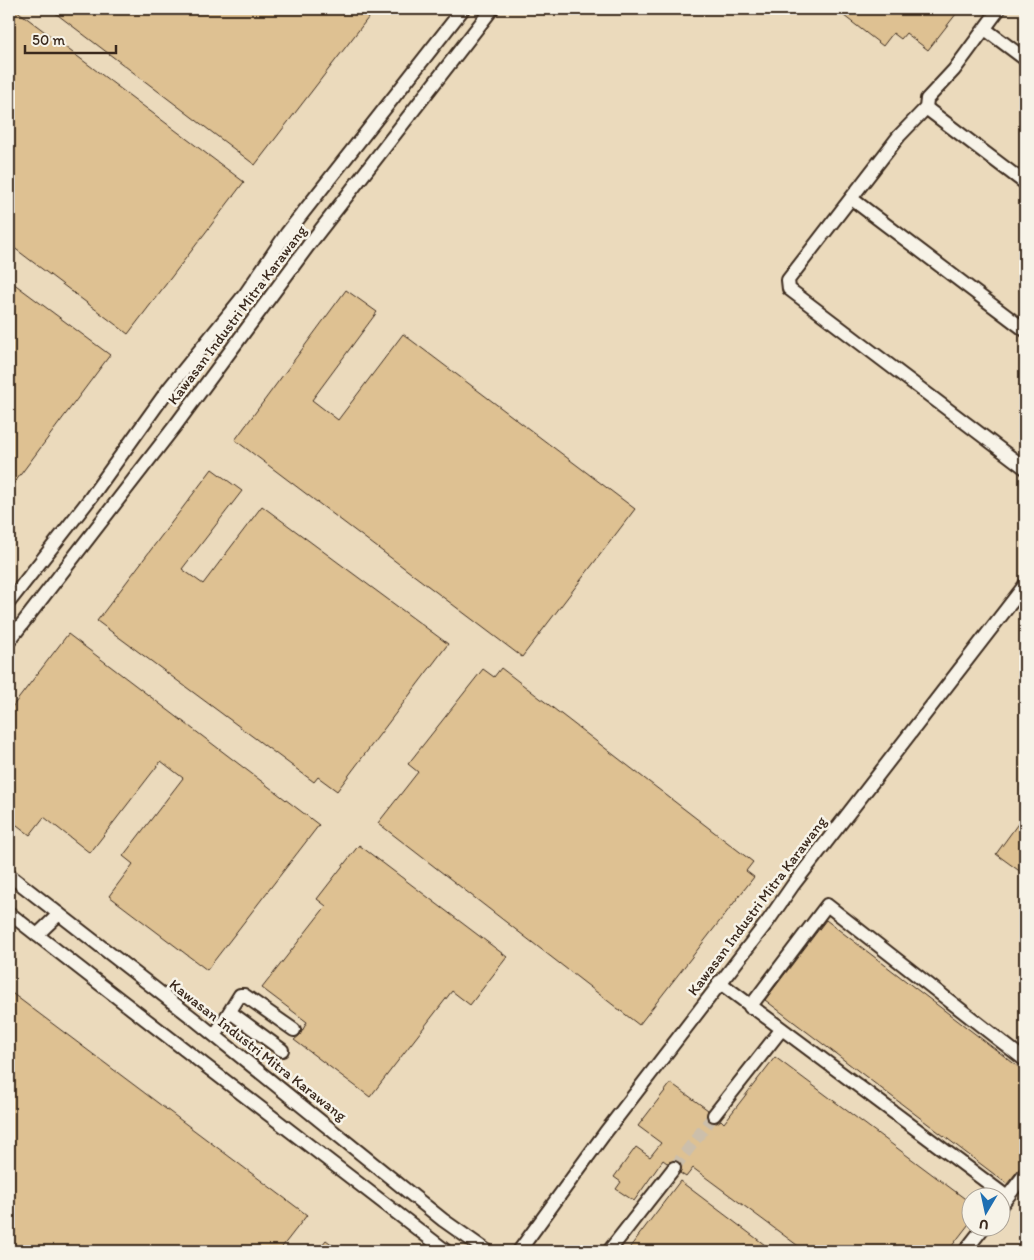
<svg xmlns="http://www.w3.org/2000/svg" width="1034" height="1260" viewBox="0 0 1034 1260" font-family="Itim,sans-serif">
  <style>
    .built { fill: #ebdabc; fill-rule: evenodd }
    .building { fill: #dec192; stroke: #3b2a1e }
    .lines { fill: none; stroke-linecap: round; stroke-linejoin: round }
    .minor-tunnel { stroke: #ccbfab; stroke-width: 12; stroke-dasharray: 12 6; stroke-linecap: butt }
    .minor-casing { stroke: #3b2a1e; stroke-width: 16 }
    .minor { stroke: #f7f3e8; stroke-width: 12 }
    .labels { text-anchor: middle; stroke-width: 5; stroke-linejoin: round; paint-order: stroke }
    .street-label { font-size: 15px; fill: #3b2a1e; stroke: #f7f3e8 }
  </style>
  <rect width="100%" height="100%" fill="#f0e4ce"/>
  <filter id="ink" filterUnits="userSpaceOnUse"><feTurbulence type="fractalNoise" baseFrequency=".02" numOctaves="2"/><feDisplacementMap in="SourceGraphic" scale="10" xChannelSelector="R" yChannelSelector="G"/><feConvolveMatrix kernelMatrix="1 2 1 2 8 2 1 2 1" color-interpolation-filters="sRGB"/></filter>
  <g filter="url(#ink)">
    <path class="built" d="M9,9H1025V1251H9ZM972,1198H1002V1228H972Z"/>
    <g class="building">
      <polygon points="50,9 375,9 255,165"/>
      <polygon points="835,9 960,9 928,50 906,33 901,39 893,33 883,46"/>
      <polygon points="16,10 244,182 128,334 9,244 9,19"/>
      <polygon points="9,280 110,355 9,490"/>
      <polygon points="346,290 377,312 312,400 338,420 403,334 635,509 522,657 235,440"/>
      <polygon points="212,469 242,491 182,569 203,584 262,506 448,644 337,791 318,777 314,782 97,621"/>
      <polygon points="68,634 319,825 207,970 109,896 133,864 123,856 183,778 161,761 90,853 44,817 30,835 9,819 9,711"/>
      <polygon points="501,668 753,862 746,871 754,877 639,1025 378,823 418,772 408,764 483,669 494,677"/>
      <polygon points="1025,814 1025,875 996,854"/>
      <polygon points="359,845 507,957 470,1005 452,991 370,1097 294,1040 300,1035 307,1022 262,988 326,906 317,899"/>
      <polygon points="826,920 1025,1072 1025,1166 1019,1169 1007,1184 765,1000"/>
      <polygon points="9,991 307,1215 279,1251 9,1251"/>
      <polygon points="775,1057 972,1204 972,1220 948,1251 805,1251 693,1168 686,1177 680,1173 682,1165 676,1160 667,1163 663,1160 634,1201 616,1189 621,1182 614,1177 636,1147 650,1157 661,1143 638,1126 671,1083 708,1110 706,1118 709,1122 717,1123 721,1120 724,1123"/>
      <polygon points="680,1181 773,1251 627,1251"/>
      <polygon points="326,1240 341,1251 317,1251"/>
    </g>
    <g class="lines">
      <polyline class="minor-tunnel" points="674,1168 714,1115"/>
      <g class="minor-casing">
        <g id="minor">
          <polyline points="999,9 954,70 927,99 926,108 899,136 788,280 789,289 1025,468"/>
          <polyline points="985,29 1025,59"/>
          <polyline points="926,108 1025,183"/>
          <polyline points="852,199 1025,330"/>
          <polyline points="9,602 89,500 170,387 246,293 287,233 463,9"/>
          <polyline points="9,641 175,426 308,246 492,9"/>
          <polyline points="9,875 194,1019 443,1220 487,1251"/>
          <path d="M9,913C154,1027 300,1138 446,1251"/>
          <polyline points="37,935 59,914"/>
          <polyline points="719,982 1007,1197"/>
          <polyline points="750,1007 827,905 1025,1060"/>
          <polyline points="230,1012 282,1050"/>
          <polyline points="215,1035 240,995 244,995 294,1030"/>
          <polyline points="714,1115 781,1030"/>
          <polyline points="1002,1204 1025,1174"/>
          <polyline points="519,1251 605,1133 768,921 793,885 1025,585"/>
          <polyline points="609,1251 674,1168"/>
          <polyline points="965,1251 983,1228"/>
        </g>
      </g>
      <use href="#minor" class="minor"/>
    </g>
  </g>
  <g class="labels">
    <g class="street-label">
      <text transform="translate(237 315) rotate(-53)" y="5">Kawasan Industri Mitra Karawang</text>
      <text transform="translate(757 906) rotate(-53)" y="5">Kawasan Industri Mitra Karawang</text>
      <text transform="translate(258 1050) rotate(38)" y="5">Kawasan Industri Mitra Karawang</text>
    </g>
  </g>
  <rect width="1034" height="1260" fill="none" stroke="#f7f3e8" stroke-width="30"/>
  <rect x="15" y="15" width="1004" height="1230" fill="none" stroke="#3b2a1e" stroke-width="2" filter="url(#ink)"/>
  <g transform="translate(986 1212) rotate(189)"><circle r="24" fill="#f7f3e8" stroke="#aca397"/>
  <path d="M0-4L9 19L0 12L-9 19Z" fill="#1f6fb2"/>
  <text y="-8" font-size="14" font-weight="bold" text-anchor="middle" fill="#3b2a1e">U</text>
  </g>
  <path d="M25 45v8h91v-8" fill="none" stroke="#3b2a1e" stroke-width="2.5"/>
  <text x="32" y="45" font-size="15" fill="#3b2a1e" stroke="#f7f3e8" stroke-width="4" paint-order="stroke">50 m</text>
</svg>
